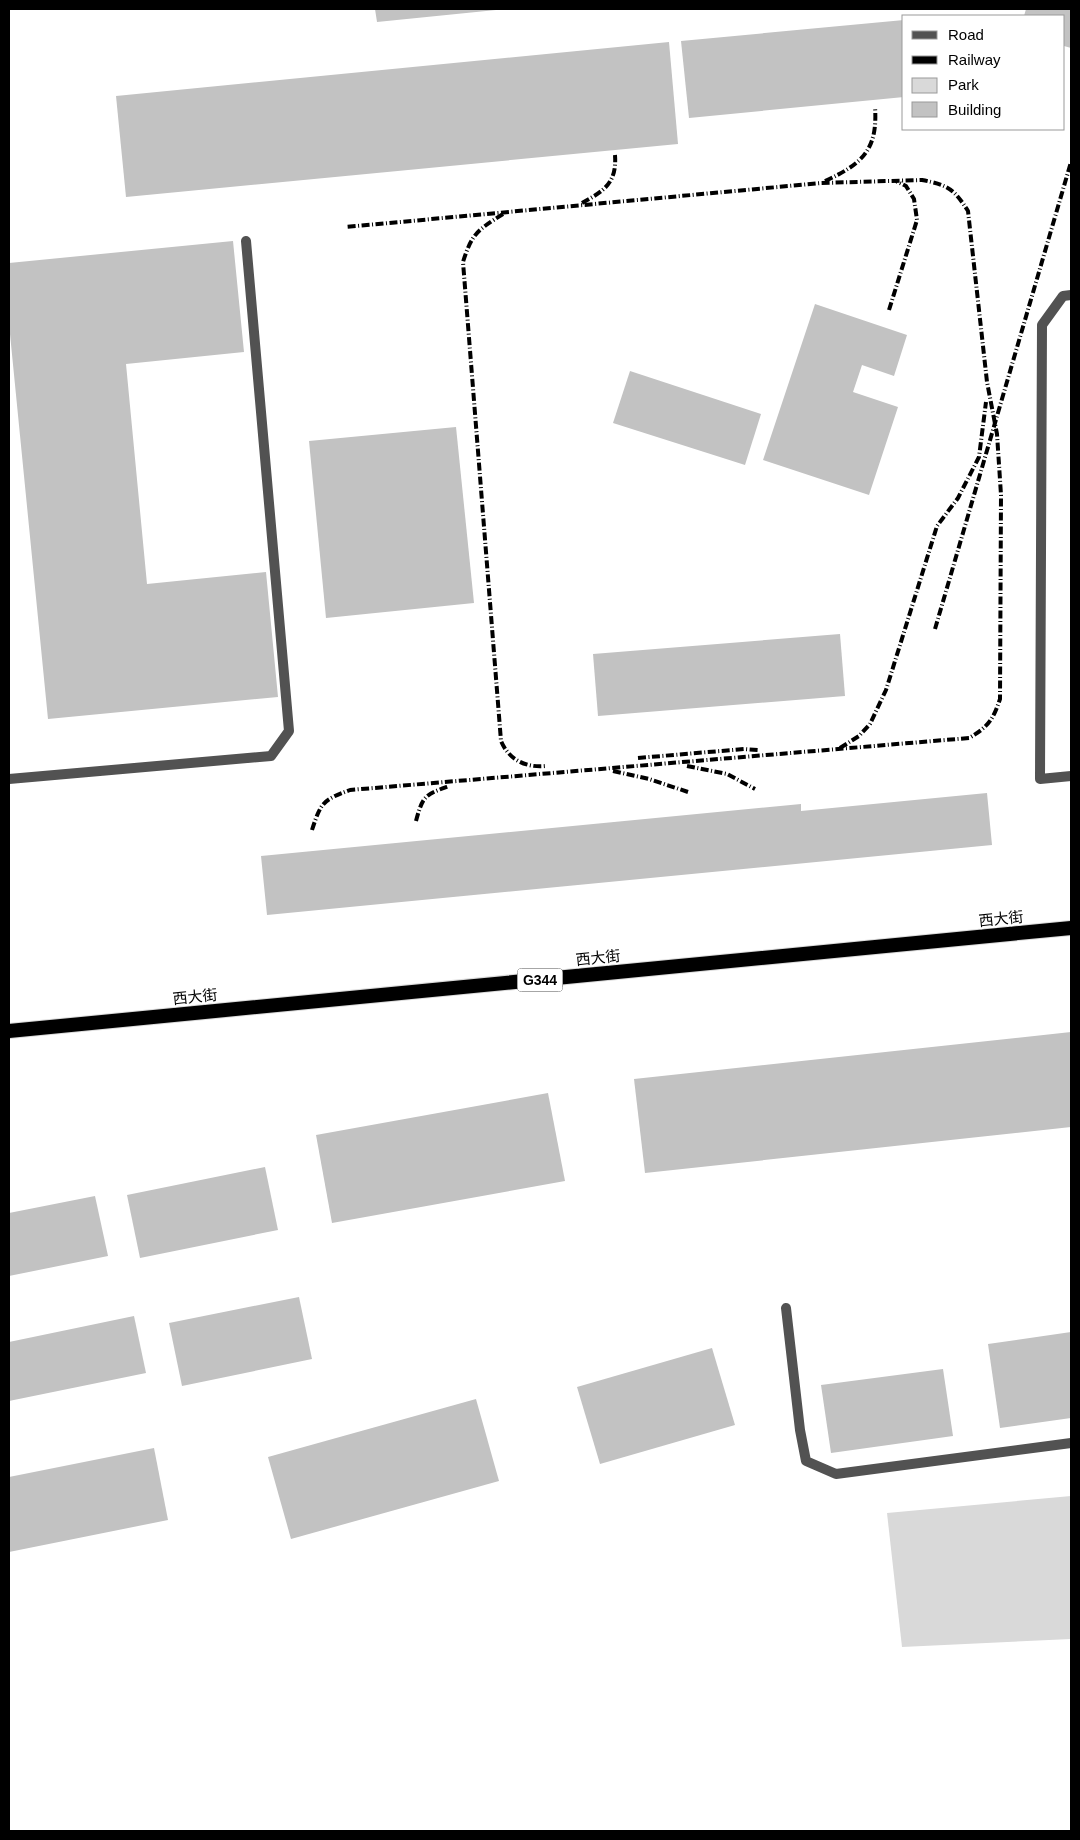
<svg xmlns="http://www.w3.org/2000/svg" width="1080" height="1840" viewBox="0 0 1080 1840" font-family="Arial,'Noto Sans SC',sans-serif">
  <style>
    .green { fill: #d9d9d9 }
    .building { fill: #c2c2c2 }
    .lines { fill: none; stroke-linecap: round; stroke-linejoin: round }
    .trunk-casing { stroke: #dbdbdb; stroke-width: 16 }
    .service { stroke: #525252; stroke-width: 10 }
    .minor { stroke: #525252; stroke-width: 10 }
    .trunk { stroke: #000; stroke-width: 14 }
    .rail { stroke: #000; stroke-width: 4; stroke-dasharray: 8 2.5 1 2.5; stroke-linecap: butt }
    .labels { text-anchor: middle; stroke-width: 4; stroke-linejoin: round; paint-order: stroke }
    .shield { fill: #fff; stroke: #4c4c4c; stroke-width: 1 }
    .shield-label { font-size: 14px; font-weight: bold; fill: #000 }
    .street-label { font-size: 15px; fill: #000; stroke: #fff }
  </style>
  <rect width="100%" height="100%" fill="#fff"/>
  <polygon class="green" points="1071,1496 1071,1639 902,1647 887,1513"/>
  <g class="building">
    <polygon points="375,9 496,9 496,10 377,22"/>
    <polygon points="1026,9 1071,9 1071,48 1064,46 1064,16 1024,16"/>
    <polygon points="904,20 904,97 689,118 681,41"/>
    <polygon points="669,42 678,144 126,197 116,96"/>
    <polygon points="233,241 244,352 126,364 147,584 266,572 278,697 48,719 9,324 9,263"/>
    <polygon points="815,304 907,335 894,376 862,365 853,392 898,407 869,495 763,460"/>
    <polygon points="630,371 761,414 745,465 613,423"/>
    <polygon points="456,427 474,603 326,618 309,441"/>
    <polygon points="840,634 845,696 598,716 593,654"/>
    <polygon points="987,793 992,845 267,915 261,856 801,804 801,811"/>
    <polygon points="1071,1032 1071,1127 645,1173 634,1079"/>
    <polygon points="548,1093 565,1181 332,1223 316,1135"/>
    <polygon points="265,1167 278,1230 140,1258 127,1195"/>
    <polygon points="95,1196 108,1256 9,1276 9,1213"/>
    <polygon points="299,1297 312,1359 182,1386 169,1323"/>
    <polygon points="134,1316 146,1373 9,1401 9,1342"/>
    <polygon points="1071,1332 1071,1418 1000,1428 988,1344"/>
    <polygon points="712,1348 735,1425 600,1464 577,1387"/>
    <polygon points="943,1369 953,1436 831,1453 821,1385"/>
    <polygon points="476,1399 499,1481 291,1539 268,1457"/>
    <polygon points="154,1448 168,1520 9,1552 9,1477"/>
  </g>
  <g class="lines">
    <g class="trunk-casing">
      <polyline id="trunk" points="9,1031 1071,928"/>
    </g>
    <g class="service">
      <polyline points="1071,295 1063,296 1042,325 1040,779 1071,776"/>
      <polyline points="9,779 271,756 289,731 246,241"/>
    </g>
    <polyline class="minor" points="786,1308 800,1430 806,1461 836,1474 1071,1443"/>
    <use href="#trunk" class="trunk"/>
    <g class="rail">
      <path d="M825,181C862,164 878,150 875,107"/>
      <path d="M582,203C604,191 617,183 615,155"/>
      <path d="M503,214C478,230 472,233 463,262L501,741C509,760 526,768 546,766"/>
      <polyline points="889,310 917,220 914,199 906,186 896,181"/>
      <polyline points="935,629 1071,162"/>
      <polyline points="840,748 859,736 870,724 886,690 937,526 958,498 979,457 986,402"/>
      <polyline points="638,758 744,749 758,750"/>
      <polyline points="687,766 727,774 755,789"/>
      <polyline points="613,771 649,779 688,792"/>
      <path d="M416,821C423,795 425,795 449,786"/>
      <path d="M312,830C321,802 323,800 350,790L969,738C988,727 993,720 1000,699L1001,495L997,434L987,382L968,211C954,189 948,185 922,180L821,183L346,227"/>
    </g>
  </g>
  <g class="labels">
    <rect class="shield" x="517.5" y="968.5" width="45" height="23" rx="4"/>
    <g class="shield-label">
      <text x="540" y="985">G344</text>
    </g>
    <g class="street-label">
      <text transform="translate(1001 919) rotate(-6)" y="5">西大街</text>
      <text transform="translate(598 958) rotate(-6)" y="5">西大街</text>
      <text transform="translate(195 997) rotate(-6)" y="5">西大街</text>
    </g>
  </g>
  <rect width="1080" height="1840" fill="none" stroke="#000000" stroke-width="20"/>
  <rect x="902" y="15" width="162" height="115" fill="#ffffff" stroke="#999999"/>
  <rect x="912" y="31" width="25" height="8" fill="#525252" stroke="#999999"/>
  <text x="948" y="40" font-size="15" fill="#000000">Road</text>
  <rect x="912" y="56" width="25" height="8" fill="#000000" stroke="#999999"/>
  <text x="948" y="65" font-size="15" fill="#000000">Railway</text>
  <rect x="912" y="78" width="25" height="15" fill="#d9d9d9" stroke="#999999"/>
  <text x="948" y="90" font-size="15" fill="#000000">Park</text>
  <rect x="912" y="102" width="25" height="15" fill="#c2c2c2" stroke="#999999"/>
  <text x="948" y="115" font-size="15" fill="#000000">Building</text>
</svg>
